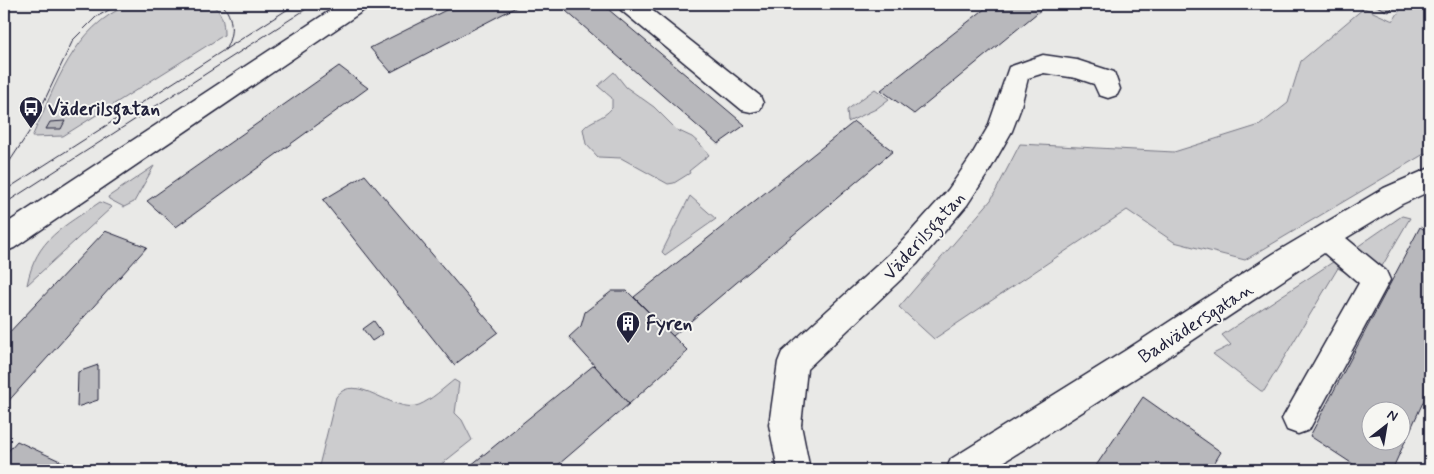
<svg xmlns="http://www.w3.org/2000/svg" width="1434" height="474" viewBox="0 0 1434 474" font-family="Mynerve,sans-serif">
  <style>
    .green { fill: #ccccce; stroke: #777784 }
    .building { fill: #b8b8bc; stroke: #22223b; fill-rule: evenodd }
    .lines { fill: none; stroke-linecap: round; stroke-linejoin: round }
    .minor-casing { stroke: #22223b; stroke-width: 3 }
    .minor { fill: #f6f6f2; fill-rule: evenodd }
    .tram { stroke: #22223b; stroke-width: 1 }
    .labels { text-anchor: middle; stroke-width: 4; stroke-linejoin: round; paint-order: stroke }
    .poi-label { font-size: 19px; font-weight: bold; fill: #22223b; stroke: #f6f6f2; text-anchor: start }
    .street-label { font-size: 19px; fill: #22223b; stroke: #f6f6f2 }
  </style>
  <rect width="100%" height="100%" fill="#e9e9e7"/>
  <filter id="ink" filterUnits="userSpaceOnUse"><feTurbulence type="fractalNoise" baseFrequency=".02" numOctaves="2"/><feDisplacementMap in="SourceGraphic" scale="10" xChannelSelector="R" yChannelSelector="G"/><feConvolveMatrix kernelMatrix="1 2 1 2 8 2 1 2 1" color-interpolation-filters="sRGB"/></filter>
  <g filter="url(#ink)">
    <g class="green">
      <path d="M130,4H211C222,12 224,21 224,35L63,136L32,137C56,85 73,27 130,4Z"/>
      <polygon points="1404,4 1430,4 1430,153 1424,154 1245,260 1174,242 1127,210 934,339 899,307 991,200 1020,144 1174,152 1260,125 1288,103 1301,61 1364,8 1393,21"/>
      <path d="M614,72L626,87L654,107L677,130L692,137L700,144L709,155L689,171L690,173L674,183L668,184L621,158L598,157L586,144L583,129C591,119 602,120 612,108V98L598,86Z"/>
      <polygon points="875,89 889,99 876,109 848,122 847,110"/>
      <polygon points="154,166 134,202 124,207 109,199 108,197"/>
      <polygon points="690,196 716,219 665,255 662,252"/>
      <path d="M100,202L112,207L27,285C36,238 64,227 100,202Z"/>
      <polygon points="1402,216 1410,218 1381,268 1357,247"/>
      <polygon points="1336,260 1355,278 1338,268 1264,391 1261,391 1213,354 1231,345 1222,335"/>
      <path d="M454,380L459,383L455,413L462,420L472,440L434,470H318L336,397C355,370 394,415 419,405C431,400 444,388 454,380Z"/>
    </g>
    <g class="building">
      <polygon points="458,4 522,4 391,72 370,48"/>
      <polygon points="579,4 602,4 745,125 718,144 566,11"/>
      <polygon points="991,4 1048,4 914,114 881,90"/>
      <polygon points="1372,4 1395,4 1389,12"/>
      <polygon points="339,66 368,88 176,227 147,201"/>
      <polygon points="65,121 61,129 46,129 50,122"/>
      <polygon points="854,122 893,151 673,336 634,297"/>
      <polygon points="365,175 498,332 454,365 323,200"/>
      <path d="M1420,227L1430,233V387L1392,470H1362L1310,436ZM1372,412H1402V442H1372Z"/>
      <polygon points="105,231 147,247 4,406 4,338"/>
      <polygon points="612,291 627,291 688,351 629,404 569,337 581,326 585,312"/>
      <polygon points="374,321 383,334 372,341 363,329"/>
      <polygon points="98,365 98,400 77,407 78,372"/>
      <polygon points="594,365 629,404 552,470 465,470"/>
      <polygon points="1143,397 1221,452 1210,470 1093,470"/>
      <polygon points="17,441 60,461 81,470 4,470 4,456"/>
    </g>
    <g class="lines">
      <g class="minor-casing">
        <g id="minor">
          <polygon points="340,4 367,4 364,10 14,248 4,252 4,225"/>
          <polygon points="618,4 644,4 760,96 763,103 760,110 751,112 742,110 621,10"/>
          <polygon points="1043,55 1077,60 1114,72 1120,89 1117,95 1108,98 1099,95 1094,84 1076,78 1044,73 1028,78 1020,110 1012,131 988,173 967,205 917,264 807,369 801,425 810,470 778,470 769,425 778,362 782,352 897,247 948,190 970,158 988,127 1009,67"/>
          <polygon points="1430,168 1430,191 1402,204 1346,238 1386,271 1390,280 1309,430 1298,434 1287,430 1282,419 1359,283 1324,253 1148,370 991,470 946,470 951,459 1126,350 1273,254 1384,188"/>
        </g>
      </g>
      <use href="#minor" class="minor"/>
      <g class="tram">
        <path d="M222,4C234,18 234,34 225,50"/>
        <polyline points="4,170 31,129 73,40 96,17 120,4"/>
        <polyline points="4,191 296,4"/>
        <polyline points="4,204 314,4"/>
      </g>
    </g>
  </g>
  <defs>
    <g id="bus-pin" transform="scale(1.25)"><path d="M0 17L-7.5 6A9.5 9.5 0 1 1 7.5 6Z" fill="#22223b" stroke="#f6f6f2"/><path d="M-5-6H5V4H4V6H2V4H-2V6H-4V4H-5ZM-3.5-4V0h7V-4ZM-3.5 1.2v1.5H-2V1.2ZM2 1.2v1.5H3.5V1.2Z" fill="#fff"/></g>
    <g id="building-pin" transform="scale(1.25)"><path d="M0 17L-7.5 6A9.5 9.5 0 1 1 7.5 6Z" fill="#22223b" stroke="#f6f6f2"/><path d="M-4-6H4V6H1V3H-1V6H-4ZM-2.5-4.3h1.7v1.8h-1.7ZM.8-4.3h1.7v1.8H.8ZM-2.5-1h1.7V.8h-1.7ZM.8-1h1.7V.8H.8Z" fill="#fff"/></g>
  </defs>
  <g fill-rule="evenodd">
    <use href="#bus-pin" x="31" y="108"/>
    <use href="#building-pin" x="628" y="323"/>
  </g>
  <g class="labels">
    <g class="poi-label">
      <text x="48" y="115">Väderilsgatan</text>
      <text x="646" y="330">Fyren</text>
    </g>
    <g class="street-label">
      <text transform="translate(923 235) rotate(-48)" y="7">Väderilsgatan</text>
      <text transform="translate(1195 322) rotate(-33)" y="7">Badvädersgatan</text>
    </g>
  </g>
  <rect width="1434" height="474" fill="none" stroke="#f6f6f2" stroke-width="20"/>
  <rect x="10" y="10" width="1414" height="454" fill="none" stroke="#22223b" stroke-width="2" filter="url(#ink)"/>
  <g transform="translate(1386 426) rotate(31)"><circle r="24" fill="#f6f6f2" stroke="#a1a1a9"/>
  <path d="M0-4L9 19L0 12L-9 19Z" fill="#22223b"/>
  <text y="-8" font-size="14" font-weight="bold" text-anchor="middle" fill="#22223b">N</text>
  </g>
</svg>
